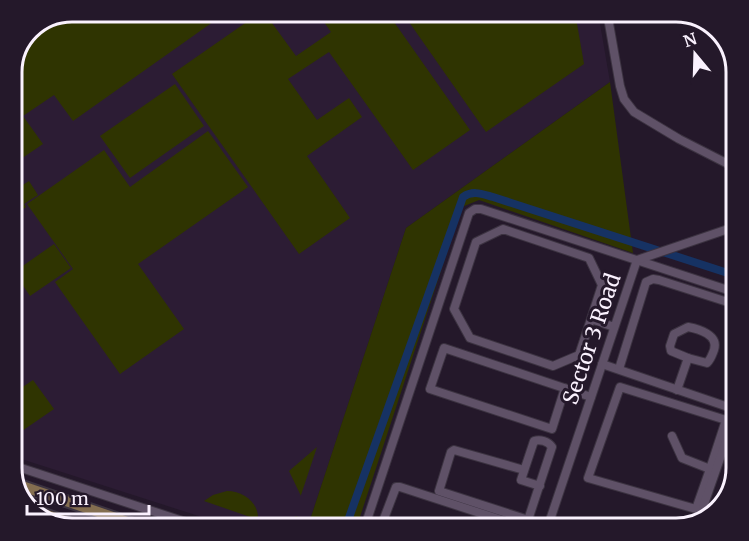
<svg xmlns="http://www.w3.org/2000/svg" width="749" height="541" viewBox="0 0 749 541" font-family="Merriweather,serif">
  <style>
    .built { fill: #2c1c34 }
    .green { fill: #2f3401 }
    .lines { fill: none; stroke-linecap: round; stroke-linejoin: round }
    .canal { stroke: #163263; stroke-width: 8 }
    .street-casing { stroke: #3c3341; stroke-width: 10 }
    .secondary-casing { stroke: #3c3341; stroke-width: 14 }
    .street { stroke: #5f5167; stroke-width: 8 }
    .secondary { stroke: #846e50; stroke-width: 10 }
    .labels { text-anchor: middle; stroke-width: 6; stroke-linejoin: round; paint-order: stroke }
    .street-label { font-size: 21px; fill: #faf1fe; stroke: #24182a }
    .rim { fill: none; stroke: #faf1fe; stroke-width: 3 }
  </style>
  <rect width="100%" height="100%" fill="#24182a"/>
  <polygon class="built" points="72,12 598,12 610,82 406,228 307,529 239,529 12,456 12,68 32,27"/>
  <g class="green">
    <polygon points="72,12 227,12 73,121 54,95 23,116 43,144 12,165 12,68 32,27 47,21 55,23"/>
    <polygon points="261,12 264,12 296,56 331,32 317,12 387,12 470,130 413,170 329,52 288,79 317,120 349,98 362,117 307,156 350,218 299,254 172,74"/>
    <polygon points="402,12 575,12 584,64 486,132"/>
    <polygon points="610,82 633,253 479,200 462,207 356,529 307,529 406,228"/>
    <polygon points="175,84 204,126 130,178 100,136"/>
    <polygon points="208,131 248,187 138,264 184,329 120,374 55,282 73,269 27,204 104,150 130,187"/>
    <polygon points="29,181 38,195 24,204 26,207 12,217 12,192"/>
    <polygon points="54,244 71,268 30,296 14,272"/>
    <polygon points="33,380 54,409 22,431 15,421 12,423 12,394"/>
    <polygon points="737,438 737,469 725,505 714,511"/>
    <polygon points="317,447 301,495 301,496 289,471"/>
    <path d="M227,491C243,491 258,502 258,518L256,519L204,501L213,495Z"/>
    <polygon points="297,516 299,520 296,529 277,529 275,527 276,525"/>
  </g>
  <g class="lines">
    <path class="canal" d="M345,529L463,197C473,190 482,194 493,197L737,276"/>
    <g class="street-casing">
      <g id="street">
        <polyline points="607,12 620,86 624,99 634,112 679,139 732,166 737,170"/>
        <polyline points="591,319 602,285 589,258 503,229 476,242 454,309 470,338 553,366 579,355 591,319 614,327"/>
        <path d="M688,327C699,329 719,335 714,350C712,355 711,359 707,363L688,358L671,351L670,346L674,334Z"/>
        <polyline points="602,364 737,410"/>
        <polyline points="619,369 646,282 653,279 659,280 737,305"/>
        <polyline points="565,388 552,429 430,389 444,348 591,397"/>
        <polyline points="677,390 688,358"/>
        <polyline points="728,406 737,380"/>
        <polyline points="672,436 682,458 710,469 726,420 620,387 588,478 696,509 710,469"/>
        <polyline points="12,465 207,529"/>
        <polyline points="524,470 454,450 451,452 439,491 547,526"/>
        <polyline points="706,515 703,507 737,410"/>
        <path d="M528,520L552,447C548,441 540,439 534,441L521,480L540,486"/>
        <polyline points="364,529 469,213 475,209 481,209 737,293"/>
        <polyline points="380,529 396,487 400,487 520,526 523,529"/>
        <polyline points="547,529 637,260 737,226"/>
        <polyline points="673,529 677,523 680,522 689,523"/>
      </g>
    </g>
    <g class="secondary-casing">
      <g id="secondary">
        <polyline points="19,485 148,529"/>
        <polyline points="32,510 88,529"/>
      </g>
    </g>
    <use href="#street" class="street"/>
    <use href="#secondary" class="secondary"/>
  </g>
  <g class="labels">
    <g class="street-label">
      <text transform="translate(592 339) rotate(-71)" y="7">Sector 3 Road</text>
    </g>
  </g>
  <path d="M0 0H749V541H0ZM72 22H676A50 50 0 0 1 726 72V468A50 50 0 0 1 676 518H72A50 50 0 0 1 22 468V72A50 50 0 0 1 72 22Z" fill="#24182a" fill-rule="evenodd"/>
  <path class="rim" d="M72 22H676A50 50 0 0 1 726 72V468A50 50 0 0 1 676 518H72A50 50 0 0 1 22 468V72A50 50 0 0 1 72 22Z"/>
  <g transform="translate(695 54) rotate(341)" stroke="#24182a" stroke-width="4.5" paint-order="stroke">
  <path d="M0-4.5L10 22L0 15L-10 22Z" fill="#faf1fe"/>
  <text y="-9" font-size="16" font-weight="bold" text-anchor="middle" fill="#faf1fe">N</text>
  </g>
  <path d="M27 505v9h122v-9" fill="none" stroke="#faf1fe" stroke-width="3"/>
  <text x="36" y="505" font-size="18" fill="#faf1fe" stroke="#24182a" stroke-width="4.5" paint-order="stroke">100 m</text>
</svg>
